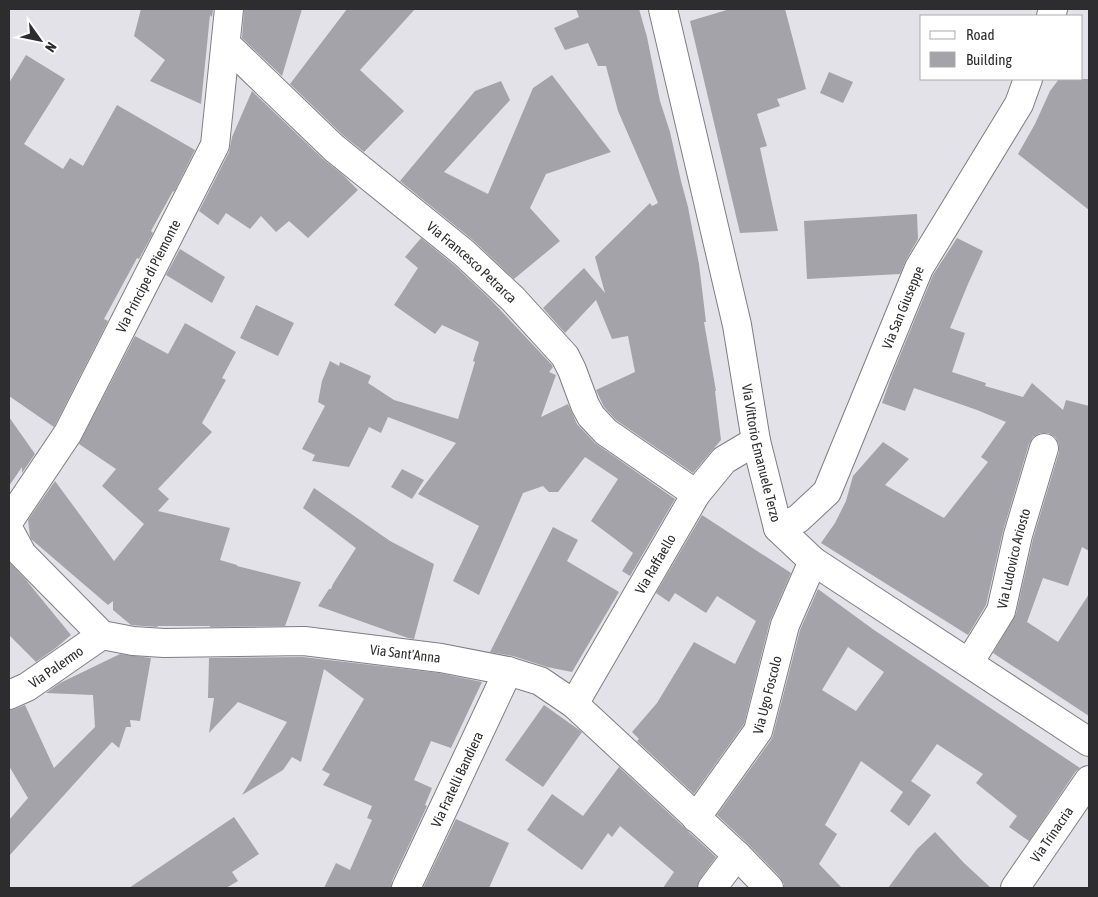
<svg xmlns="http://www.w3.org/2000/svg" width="1098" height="897" viewBox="0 0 1098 897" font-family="'Asap Condensed',sans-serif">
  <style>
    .building { fill: #a4a3a9; fill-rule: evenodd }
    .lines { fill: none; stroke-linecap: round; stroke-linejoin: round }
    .minor-casing { stroke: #7f7e84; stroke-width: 30 }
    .minor { stroke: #fff; stroke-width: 28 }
    .labels { text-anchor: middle; stroke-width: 5; stroke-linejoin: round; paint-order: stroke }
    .street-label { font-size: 14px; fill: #2d2d2f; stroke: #fff }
  </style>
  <rect width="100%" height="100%" fill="#e2e2e8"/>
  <g class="building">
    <polygon points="141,9 213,9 212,17 210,15 201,104 150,81 165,60 134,36"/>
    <polygon points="244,9 302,9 282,76 242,38"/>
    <polygon points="347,9 415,9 360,70 404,111 364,152 344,136 290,84"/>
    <polygon points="576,9 639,9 647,37 660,101 670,132 681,181 688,207 699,264 706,322 704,322 716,391 715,391 721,440 693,473 616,420 604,407 596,390 635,372 628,336 612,339 596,300 565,333 543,308 584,268 605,293 595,257 650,203 652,206 658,203 618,111 606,66 598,66 588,43 565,50 554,28 579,17"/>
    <polygon points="730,9 785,9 806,89 781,98 777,99 780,106 757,114 767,146 760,148 778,231 740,233 690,21"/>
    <polygon points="26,55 65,79 24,144 63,169 70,158 83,166 117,105 195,150 174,192 173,191 151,231 153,233 139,259 137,258 104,319 108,321 54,427 9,396 9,83"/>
    <polygon points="829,72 853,82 843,103 820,93"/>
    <polygon points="552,75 611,152 546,174 530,208 560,241 514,279 474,241 400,181 475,91 501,81 510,100 444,172 488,194 533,88"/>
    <polygon points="1059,79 1089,79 1089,210 1018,154 1035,124 1050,91"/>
    <polygon points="252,91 323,159 343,175 358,190 308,238 289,221 276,232 261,216 250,229 226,213 218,225 199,211 229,152 232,137"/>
    <polygon points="917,214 918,239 906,260 900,274 807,279 804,221"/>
    <polygon points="421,238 454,265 490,299 552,365 553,367 549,372 556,375 541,417 568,404 577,424 595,443 675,499 630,576 622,571 633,553 615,539 591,521 618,479 585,457 558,492 549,492 543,486 523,493 479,595 453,581 479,526 418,494 456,443 388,417 381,433 369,427 349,467 312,461 315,455 302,449 325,406 318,402 322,381 330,361 339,366 340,362 371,376 368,383 394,400 458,419 475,362 473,361 479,342 442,325 435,334 394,305 418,268 405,257"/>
    <polygon points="957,238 983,251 968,284 950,328 965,333 952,372 986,383 985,386 1023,397 1032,383 1063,410 1066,400 1089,406 1089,551 1082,547 1068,586 1043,578 1027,622 1058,642 1089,594 1089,716 993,653 1016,614 1033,539 1059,452 1059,444 1055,437 1048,433 1040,433 1033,437 1029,444 1003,531 986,605 968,635 821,543 835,523 846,501 853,476 883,442 909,459 885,485 944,518 988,462 981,457 1006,422 977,410 914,388 905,411 882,403 892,375 933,275"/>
    <polygon points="180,249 225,277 212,303 166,275"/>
    <polygon points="256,305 294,323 278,356 240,338"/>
    <polygon points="185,323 236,352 222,378 226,380 202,423 212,432 158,489 169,499 158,511 230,528 220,560 237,565 237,566 301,582 285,626 210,627 210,626 158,626 157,627 131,625 113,610 113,601 108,605 31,539 30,536 28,520 55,481 114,561 144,524 102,486 116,469 79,444 135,336 168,354"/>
    <polygon points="9,417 35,454 22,473 22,467 9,486"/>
    <polygon points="402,469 424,480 412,499 391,487"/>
    <polygon points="314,488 390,541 434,564 414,639 408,638 318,606 329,589 331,589 333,584 356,548 303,508"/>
    <polygon points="702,515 791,573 770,621 744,724 694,794 637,741 639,739 632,732 657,703 694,642 735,664 756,621 717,596 706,613 675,593 669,602 656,593"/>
    <polygon points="553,527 578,540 567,561 619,592 572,672 547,667 513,656 490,652"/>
    <polygon points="9,562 26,580 71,635 57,647 36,662 9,635"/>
    <path d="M818,589L874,630L1080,768L1076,771L1029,841L1009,827L1017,816L976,783L983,774L937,744L911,781L931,795L909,826L890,811L903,792L861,761L825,825L837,834L819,864L842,888H784V884L780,877L748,844L717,815L771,740L773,735L800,630ZM848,647L884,672L856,711L822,690Z"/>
    <polygon points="120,654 151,658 140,721 130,720 131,727 126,727 119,748 112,742 9,856 9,820 28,798 9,766 9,710 15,709 25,705 54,768 95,727 93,695 46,693 60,683"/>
    <polygon points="303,657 439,673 482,682 451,748 431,741 414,780 432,788 425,805 427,806 392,881 391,888 324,888 336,863 350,870 372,820 367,818 372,806 323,785 330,774 322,770 364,699 324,669 301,762 292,757 283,770 242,795 287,722 238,702 209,733 214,698 208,698 209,658"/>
    <polygon points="544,705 582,732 543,787 505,760"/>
    <polygon points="619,767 716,857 700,879 697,888 663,888 674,872 620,826 612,837 608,833 582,870 527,830 552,794 583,816"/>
    <polygon points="234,817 259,854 232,872 238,881 226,888 129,888"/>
    <polygon points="456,819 509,843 489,888 423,888"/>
    <polygon points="935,832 964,863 991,888 888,888 917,849"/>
  </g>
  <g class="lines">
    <g class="minor-casing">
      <g id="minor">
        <path id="s1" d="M663,9L737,325L756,441L778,528L813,561L1089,742"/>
        <polyline points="1051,16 1053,9"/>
        <path id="s2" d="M226,44L334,148L464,253L513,299L565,356L572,370L585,405L591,416L606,432L696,494"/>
        <path id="s3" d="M9,521L68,433L215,145L229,9"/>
        <path id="s4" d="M778,528L798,519L827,492L919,268L1019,104L1028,79"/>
        <path id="s5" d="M9,530L22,554L102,635L133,641L164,643L304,641L441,658L508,671L540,681L574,704L737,855L769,888"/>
        <path id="s6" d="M969,663L1001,611L1018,535L1044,448"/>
        <path id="s7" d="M9,695L27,687L102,635"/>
        <path id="s8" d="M574,704L696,494L724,460L756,441"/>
        <path id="s9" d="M696,818L758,731L785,625L813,561"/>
        <path id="s10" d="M406,888L508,671"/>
        <polyline points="712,888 737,855"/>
        <path id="s11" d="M1015,888L1089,780"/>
      </g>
    </g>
    <use href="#minor" class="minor"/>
  </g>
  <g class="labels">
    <g class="street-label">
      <text dy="5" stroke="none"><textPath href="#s2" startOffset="329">Via Francesco Petrarca</textPath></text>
      <text dy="5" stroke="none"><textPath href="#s3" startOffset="282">Via Principe di Piemonte</textPath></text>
      <text dy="5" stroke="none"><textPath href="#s4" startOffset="261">Via San Giuseppe</textPath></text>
      <text dy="5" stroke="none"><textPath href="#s1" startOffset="455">Via Vittorio Emanuele Terzo</textPath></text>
      <text dy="5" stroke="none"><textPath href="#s6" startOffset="115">Via Ludovico Ariosto</textPath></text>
      <text dy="5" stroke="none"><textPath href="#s8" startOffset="162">Via Raffaello</textPath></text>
      <text dy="5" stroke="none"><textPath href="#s5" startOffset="446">Via Sant'Anna</textPath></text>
      <text dy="5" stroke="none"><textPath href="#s7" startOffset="55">Via Palermo</textPath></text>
      <text dy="5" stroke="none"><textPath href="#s9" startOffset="144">Via Ugo Foscolo</textPath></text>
      <text dy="5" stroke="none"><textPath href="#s10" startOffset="120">Via Fratelli Bandiera</textPath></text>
      <text dy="5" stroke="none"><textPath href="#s11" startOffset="65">Via Trinacria</textPath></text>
    </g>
  </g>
  <rect width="1098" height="897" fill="none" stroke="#2d2d2f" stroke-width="20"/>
  <rect x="920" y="15" width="162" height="65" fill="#ffffff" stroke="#ababac"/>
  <rect x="930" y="31" width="25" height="8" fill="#ffffff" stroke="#ababac"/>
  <text x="966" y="40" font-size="15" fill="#2d2d2f">Road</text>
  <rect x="930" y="52" width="25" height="15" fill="#a4a3a9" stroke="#ababac"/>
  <text x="966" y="65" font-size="15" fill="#2d2d2f">Building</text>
  <g transform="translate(40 40) rotate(123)" stroke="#ffffff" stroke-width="4" paint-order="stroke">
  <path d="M0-4L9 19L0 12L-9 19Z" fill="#2d2d2f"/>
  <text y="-8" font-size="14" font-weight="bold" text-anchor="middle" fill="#2d2d2f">N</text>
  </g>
</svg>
